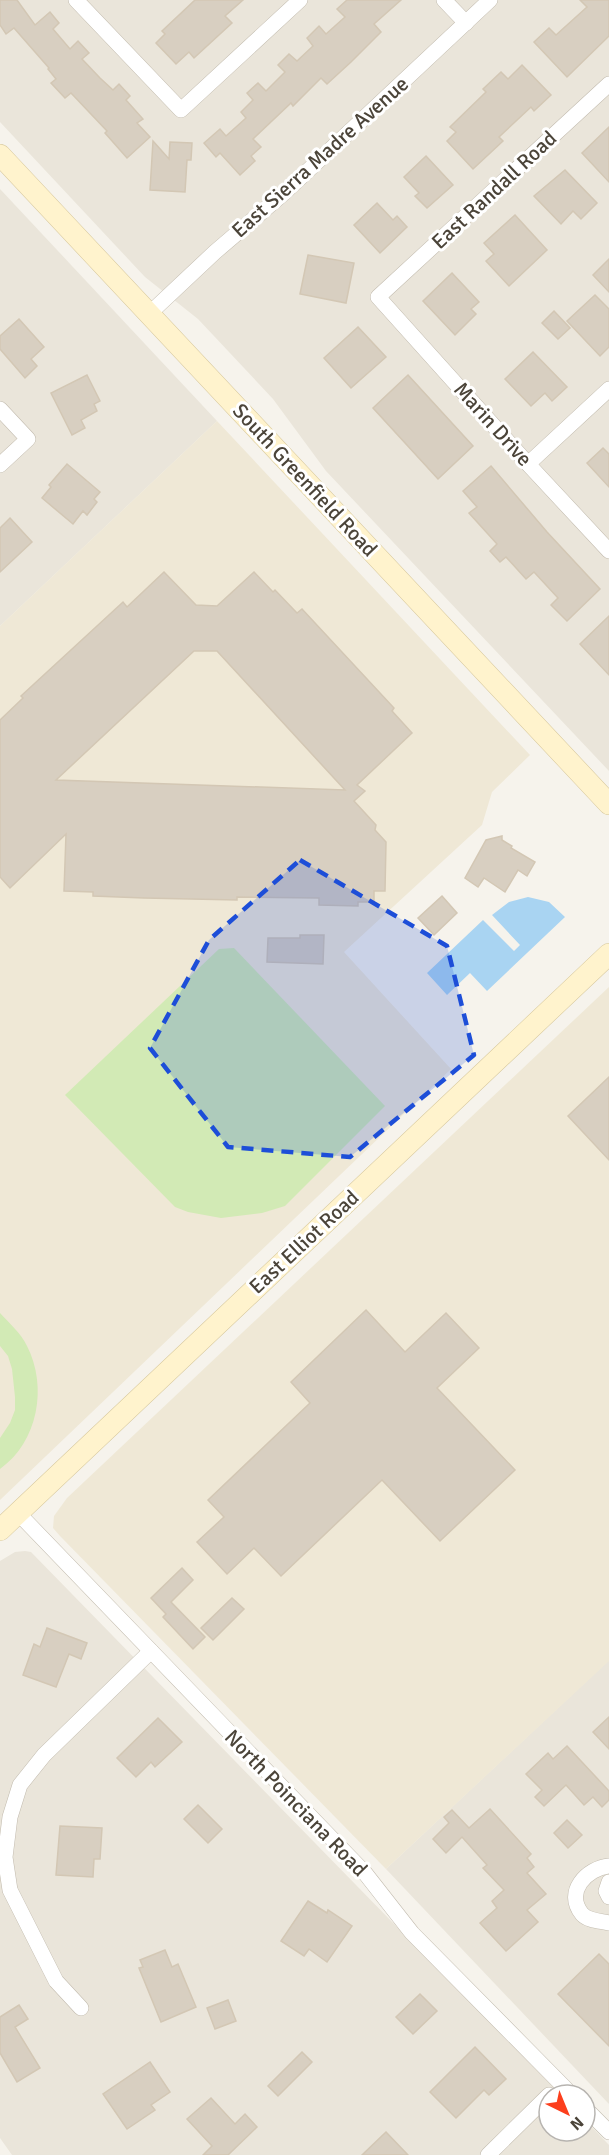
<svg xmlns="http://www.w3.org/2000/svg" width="609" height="2155" viewBox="0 0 609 2155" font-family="Signika,sans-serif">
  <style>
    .residential { fill: #eae5da }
    .education { fill: #efe8d6 }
    .green { fill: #d2eab5 }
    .water { fill: #a9d4f2 }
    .building { fill: #d8cfc1; stroke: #d3c7b4; stroke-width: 1.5; fill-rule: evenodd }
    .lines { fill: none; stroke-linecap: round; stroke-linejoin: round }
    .street-casing { stroke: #c2bbae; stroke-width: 16 }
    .secondary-casing { stroke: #d6c79b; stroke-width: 22 }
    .street { stroke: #fff; stroke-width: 15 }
    .secondary { stroke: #fff3cd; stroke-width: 21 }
    .marked { fill: #1d4ed8; fill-opacity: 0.2; stroke: #1d4ed8; stroke-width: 4.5; stroke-dasharray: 12 8; stroke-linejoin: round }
    .labels { text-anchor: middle; stroke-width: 6; stroke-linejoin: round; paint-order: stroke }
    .street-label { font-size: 21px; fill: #4b4439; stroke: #fff }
  </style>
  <rect width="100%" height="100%" fill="#f6f3ec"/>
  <g class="residential">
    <polygon points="0,0 609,0 609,771 326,471 273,399 198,319 145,277 0,122"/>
    <polygon points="0,189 217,421 0,626"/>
    <polygon points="25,1551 31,1552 561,2095 549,2095 549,2131 585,2131 585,2120 609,2145 609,2155 12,2155 0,2138 0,1561 15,1552"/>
    <polygon points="609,1660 609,2104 386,1869"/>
  </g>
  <g class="education">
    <polygon points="217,421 530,755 492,792 482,825 344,952 451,1069 0,1500 0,626"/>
    <polygon points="609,987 609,1661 386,1869 60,1536 53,1528 54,1516 67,1498"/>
  </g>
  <g class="green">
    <polygon points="234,948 385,1106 285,1206 262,1213 221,1218 188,1212 175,1207 65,1095 219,949"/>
    <path d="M0,1313C9,1323 21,1333 27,1346C48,1387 38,1442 0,1469V1438L10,1423L15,1410V1397L12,1369L8,1356L0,1346Z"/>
  </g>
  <polygon class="water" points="528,897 549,902 565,917 487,991 470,973 447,995 427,973 483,920 514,951 520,945 492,915 509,902"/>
  <g class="building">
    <polygon points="0,0 17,0 35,25 50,12 59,23 53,29 70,49 78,41 89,53 82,59 100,78 113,90 119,84 130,96 126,100 143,119 137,123 150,137 127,158 105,133 107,131 71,93 65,98 51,83 56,79 48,69 49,68 14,28 6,34 0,25"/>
    <polygon points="195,0 243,0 225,16 232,23 194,58 189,52 176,64 156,43 165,34 162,31"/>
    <polygon points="347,0 401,0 374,24 381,32 351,62 327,84 321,78 293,106 291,103 253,139 261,147 251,156 255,161 240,175 220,153 216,157 204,143 220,129 226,136 246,118 241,112 253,100 247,93 258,83 266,91 285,72 278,65 289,54 297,61 313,46 307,38 319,26 326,34 345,17 337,9"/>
    <polygon points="580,0 609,0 609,36 567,77 534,42 549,28 556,35 587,7"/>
    <polygon points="522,65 551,95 534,111 531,107 499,137 503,141 473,169 447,141 456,132 450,127 486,92 483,89 501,72 508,79"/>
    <polygon points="609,127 609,182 582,153"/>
    <polygon points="153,141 169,159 170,142 192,143 191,160 187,160 185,192 150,190"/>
    <polygon points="426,156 453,185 427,208 415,196 419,193 404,177"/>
    <polygon points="565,170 597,203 581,219 573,211 561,224 534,196"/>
    <polygon points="377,203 393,220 397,216 407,227 380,253 354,225"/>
    <polygon points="515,215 547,250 509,286 486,261 494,254 484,243"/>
    <polygon points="308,255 354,263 346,303 300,294"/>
    <polygon points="609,259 609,292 593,275"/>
    <polygon points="452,273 479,302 471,309 476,314 455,335 423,301"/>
    <polygon points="595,295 609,309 609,347 600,356 567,321"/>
    <polygon points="554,311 570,328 558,339 542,323"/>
    <polygon points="19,319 44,347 31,359 37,366 25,378 0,349 0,336"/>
    <polygon points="358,327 386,357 351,388 324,358"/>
    <polygon points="533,352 567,387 552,401 545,393 531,406 505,379"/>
    <polygon points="87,375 100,401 94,404 97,411 81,420 85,428 72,435 51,393"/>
    <polygon points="408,375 473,446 438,479 373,408"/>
    <polygon points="603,448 609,454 609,487 587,463"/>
    <polygon points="67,464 100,492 94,499 97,502 87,515 83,511 73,524 42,498 51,487 49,485"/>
    <polygon points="491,466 547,532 600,589 567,621 551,605 558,598 534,572 526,579 506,557 500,562 490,551 497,544 469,513 477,507 463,491"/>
    <polygon points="10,518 32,542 0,572 0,528"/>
    <path d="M164,572L196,605L217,606L254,572L273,592L275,590L297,613L302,609L394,708L392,711L412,733L357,785L365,791L354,801L376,825L375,830L386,842L385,891H374V902H358V906L319,905V898L237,897V900L144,898L93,896V892L64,891L66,834L10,888L0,877V720L23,698L21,696L123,602L127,607ZM194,651H217L345,790L56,780Z"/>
    <polygon points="609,616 609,675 580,644"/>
    <polygon points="502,836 502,840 512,846 511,848 535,862 527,876 518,870 505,892 484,878 478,887 465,878 486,840"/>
    <polygon points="442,896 457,913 434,935 418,918"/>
    <polygon points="300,935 324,935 323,964 267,962 268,938 300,938"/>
    <polygon points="609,1077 609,1160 568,1116"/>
    <polygon points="366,1310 405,1352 446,1313 479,1348 437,1388 515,1470 440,1541 382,1480 281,1576 254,1548 227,1574 197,1542 224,1517 208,1500 310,1403 291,1382"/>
    <polygon points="182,1568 193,1580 171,1602 205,1637 193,1649 163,1617 166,1614 151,1598"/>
    <polygon points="232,1598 244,1609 213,1640 201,1628"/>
    <polygon points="47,1628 87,1643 81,1659 69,1654 56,1687 23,1675 34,1644 40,1647"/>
    <polygon points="609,1717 609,1749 593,1732"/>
    <polygon points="158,1718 182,1742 155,1767 151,1762 136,1777 117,1758"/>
    <polygon points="567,1746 609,1791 609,1800 602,1807 593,1797 584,1805 566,1785 544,1806 535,1797 542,1790 526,1774 548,1753 553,1759"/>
    <polygon points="198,1805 222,1829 208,1843 184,1819"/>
    <polygon points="490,1809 531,1854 527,1858 534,1867 527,1873 546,1894 527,1910 538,1922 506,1951 480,1923 497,1908 492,1901 504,1890 483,1868 487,1865 462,1837 446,1853 433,1839 449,1823 444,1817 452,1810 469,1828"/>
    <polygon points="567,1820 582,1835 568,1848 554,1833"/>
    <polygon points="60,1826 102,1828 100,1859 94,1859 93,1877 56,1875"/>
    <polygon points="308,1901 327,1913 328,1910 352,1926 327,1962 309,1949 304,1956 281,1941"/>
    <polygon points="165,1950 172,1967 178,1964 196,2007 161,2022 139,1968 143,1967 140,1960"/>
    <polygon points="599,1954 609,1964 609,2046 558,1994"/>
    <polygon points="420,1994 437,2011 413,2034 396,2017"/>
    <polygon points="228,2000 236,2021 215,2029 207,2008"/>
    <polygon points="19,2005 28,2019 15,2027 40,2068 17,2082 0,2053 0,2017"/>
    <polygon points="475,2047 506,2079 489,2095 484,2090 456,2118 430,2092"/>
    <polygon points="302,2052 312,2062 278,2096 268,2086"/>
    <polygon points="150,2062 170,2092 151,2105 155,2110 127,2129 103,2094"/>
    <polygon points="211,2098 235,2124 245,2114 257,2127 228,2155 203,2155 212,2146 187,2119"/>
    <polygon points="386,2132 408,2155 362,2155"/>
  </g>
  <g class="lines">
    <g class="street-casing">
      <g id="street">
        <polyline points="76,0 181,110 300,0"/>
        <polyline points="444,0 466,23"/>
        <polyline points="609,84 378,297 528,464 609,551"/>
        <polyline points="149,314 215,252 284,193 490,0"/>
        <polyline points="0,409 28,439 0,465"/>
        <polyline points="528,464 609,389"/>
        <polyline points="18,1513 365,1873 412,1933 572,2095"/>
        <path d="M609,1866C587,1868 564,1892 582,1914C588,1921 601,1921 609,1923"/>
        <polyline points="609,1882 606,1891 609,1897"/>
        <polyline points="81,2008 56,1981 10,1890 5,1857 10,1817 20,1785 44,1755 151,1651"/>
        <polyline points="585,2108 609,2132"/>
        <polyline points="488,2155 549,2095"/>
      </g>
    </g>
    <g class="secondary-casing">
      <g id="secondary">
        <polyline points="0,155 609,804"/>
        <polyline points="0,1530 609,954"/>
      </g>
    </g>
    <use href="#street" class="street"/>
    <use href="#secondary" class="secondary"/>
  </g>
  <path class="marked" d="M300,860L447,946L474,1055L350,1157L228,1147L150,1048L209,940Z"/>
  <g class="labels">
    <g class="street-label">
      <text transform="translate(320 157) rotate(-42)" y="7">East Sierra Madre Avenue</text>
      <text transform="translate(494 190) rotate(-43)" y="7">East Randall Road</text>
      <text transform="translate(493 424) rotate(48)" y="7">Marin Drive</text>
      <text transform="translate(305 480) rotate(47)" y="7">South Greenfield Road</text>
      <text transform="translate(304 1242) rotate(-43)" y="7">East Elliot Road</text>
      <text transform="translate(296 1803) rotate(46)" y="7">North Poinciana Road</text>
    </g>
  </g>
  <g transform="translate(567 2113) rotate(137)"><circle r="28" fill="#ffffff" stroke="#b7b4b0" stroke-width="1.5"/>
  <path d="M0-4.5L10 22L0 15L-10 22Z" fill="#fc3f1d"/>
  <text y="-9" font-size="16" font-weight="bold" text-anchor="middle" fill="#4b4439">N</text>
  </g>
</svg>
